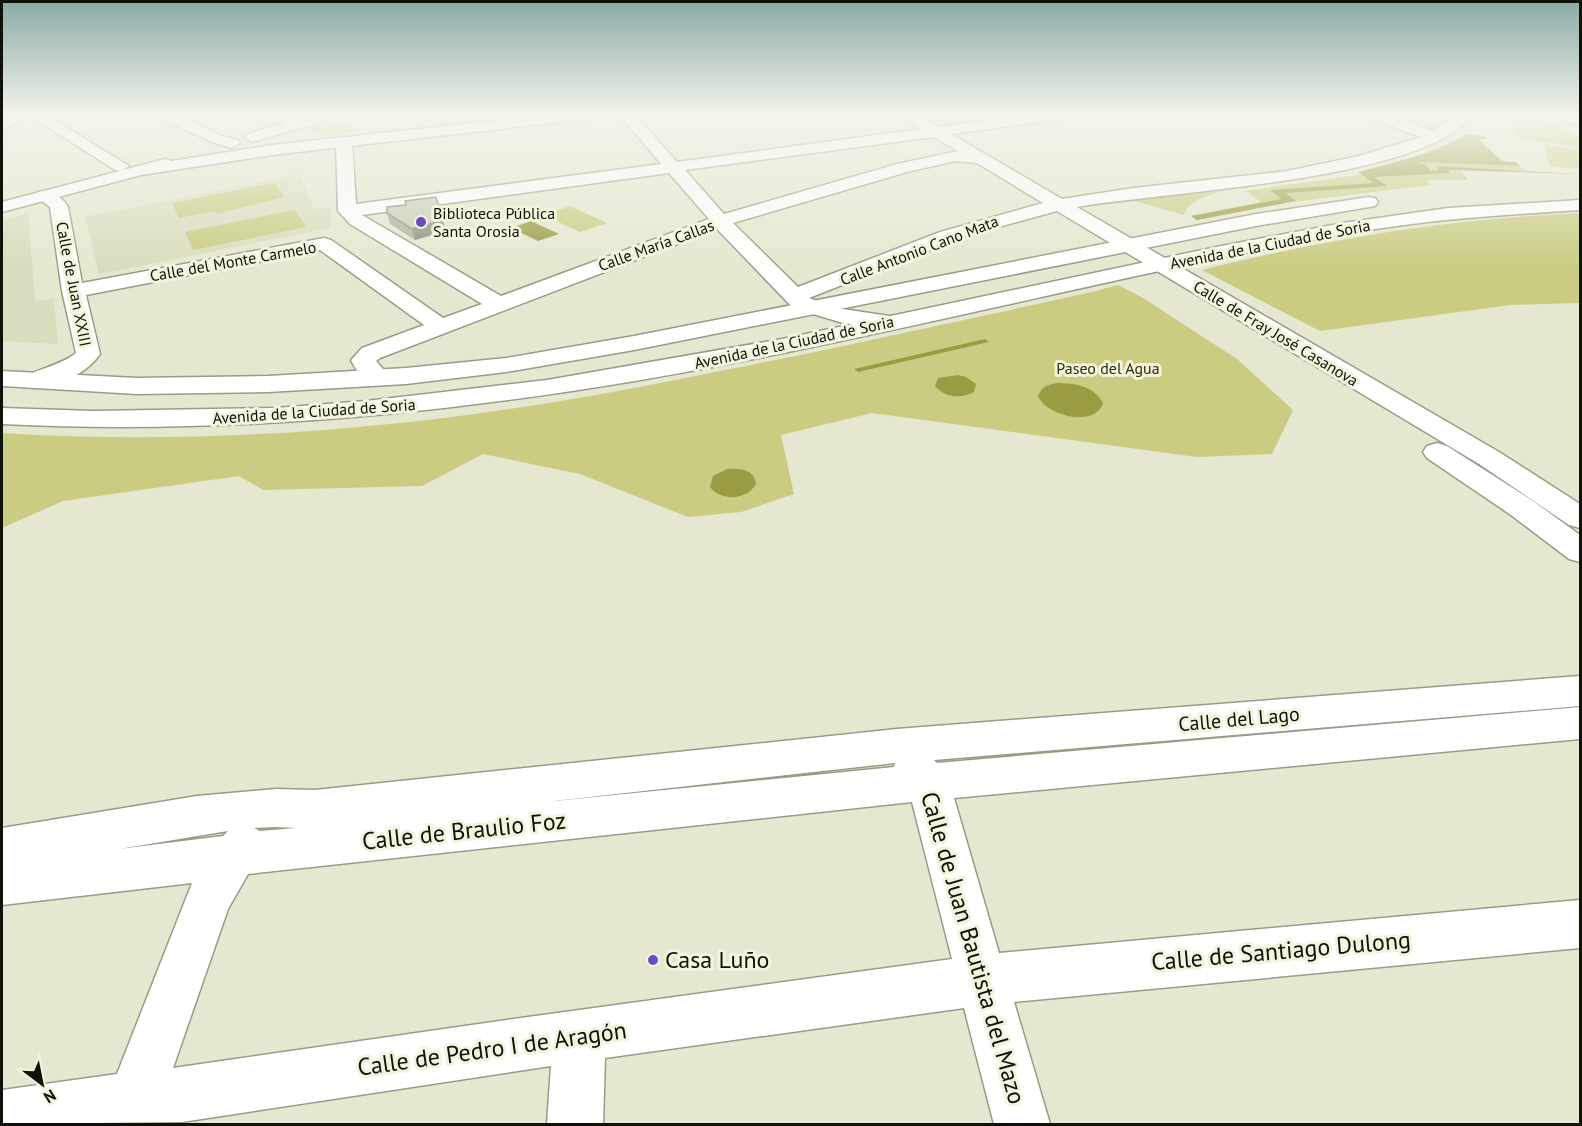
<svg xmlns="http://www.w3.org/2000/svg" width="1582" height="1126" viewBox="0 0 1582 1126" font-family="'PT Sans',sans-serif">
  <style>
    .built { fill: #dadcbe }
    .green { fill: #c9cc81 }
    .water { fill: #9a9c43 }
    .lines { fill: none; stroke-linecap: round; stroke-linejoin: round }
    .minor-casing { stroke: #9a9b86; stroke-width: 3 }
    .major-casing { stroke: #9a9b86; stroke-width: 3 }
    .minor { fill: #fff; fill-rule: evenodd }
    .major { fill: #fff; fill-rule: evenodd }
    .wall { fill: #afb09d }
    .shaded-wall { fill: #8e907f }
    .building { fill: #cbcdb6; stroke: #8e907f; stroke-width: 1.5 }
    .poi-dot { fill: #6a4bc4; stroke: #f2f4dd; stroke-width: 2 }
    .labels { text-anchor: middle; stroke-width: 6; stroke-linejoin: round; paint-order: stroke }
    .far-poi-label { font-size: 16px; fill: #101109; stroke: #f2f4dd; text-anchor: start }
    .far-street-label { font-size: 16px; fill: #101109; stroke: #f2f4dd }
    .far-park-label { font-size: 16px; fill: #2d2d06; stroke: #f2f4dd }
    .street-label { font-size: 20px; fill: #101109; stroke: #f2f4dd }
    .near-street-label { font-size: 24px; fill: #101109; stroke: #f2f4dd }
    .near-poi-label { font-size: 24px; fill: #101109; stroke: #f2f4dd; text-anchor: start }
  </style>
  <rect width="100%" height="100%" fill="#e5e7d0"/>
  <g class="built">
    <polygon points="299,174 314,209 330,207 331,228 99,274 85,217"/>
    <polygon points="28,213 35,301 54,298 58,344 2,341 2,220"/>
  </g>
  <g class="green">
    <polygon points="1534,118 1564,127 1580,139 1580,148 1516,137 1512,122"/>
    <path d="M342,123L357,132C343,133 322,138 309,129Z"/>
    <polygon points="1544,144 1580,150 1580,168 1550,167"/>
    <polygon points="1417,162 1520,166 1525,170 1460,170 1468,180 1427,180 1431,185 1284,203 1197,220 1191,216 1261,202 1246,191 1421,166"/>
    <polygon points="274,183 285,197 216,214 215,211 179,218 172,203"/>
    <path d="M1222,191C1210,195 1188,200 1184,215L1131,200Z"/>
    <polygon points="570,206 607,223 580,232 543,215"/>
    <polygon points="295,210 306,227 193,250 185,232"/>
    <path d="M1580,213V303L1510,305L1320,331L1202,270C1330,238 1449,219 1580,213Z"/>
    <path d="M1118,285L1143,298L1237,359L1293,410L1272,454L1197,457L872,413L781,435L794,494L741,512L688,517L580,474L483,454L422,486L263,490L239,476L63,501L2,528V433C190,445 381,431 567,400C646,387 723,370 801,355C868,341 935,326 1001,312C1040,303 1079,296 1118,285Z"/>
  </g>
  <g class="water">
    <path d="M1467,134L1484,136L1488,139H1478L1502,161L1515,162L1520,166L1418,162L1427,166L1430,171L1439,170L1436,166L1580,174L1448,170L1450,173L1374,177L1388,186L1285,193L1296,201L1197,220L1191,216L1281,199L1270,190L1374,183L1358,172C1396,162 1433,154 1467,134Z"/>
    <polygon points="531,221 559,234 538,241 511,228"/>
    <polygon points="985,339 989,342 858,372 854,369"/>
    <path d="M958,375L966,377L976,384L974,392C961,399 945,398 935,386L938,378Z"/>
    <path d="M1057,383C1075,383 1094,386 1103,403C1096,428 1046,416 1038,396C1042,386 1048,385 1057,383Z"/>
    <path d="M727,469C740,468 754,469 756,484C747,500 722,502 710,487L713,476Z"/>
  </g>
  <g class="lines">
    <g class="minor-casing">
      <g id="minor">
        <polygon points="11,115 46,115 129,166 121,171 115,170 29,115 2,130 2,120"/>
        <polygon points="160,115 178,115 222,136 238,140 240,143 232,148 212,142 162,118"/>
        <polygon points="277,115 291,115 295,121 288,125 276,119"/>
        <path d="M620,115H635L677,162L921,129L901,115H918L939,127L1028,115H1067L1060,119L951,134L1062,199L1133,188L1287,171L1359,156L1421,137L1370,118L1368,115H1388L1433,131L1457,115H1472C1427,181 1158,192 1077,207L1499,452L1580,504V528L1569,525L1479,464L1057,211L969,235L809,298L836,308L896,317L900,322L896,327L888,329L843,323L793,308L717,229L380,358L376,361L391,378L387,383C370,388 358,375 351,360L362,348L424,325L320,250L86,295L100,354C86,375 48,393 23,386L19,381C25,372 61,366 76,353L62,291L50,207L35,196L38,192C51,189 61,196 68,207L82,283L324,238L331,240L443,318L482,304L350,224L338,211L336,142L338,139H350L352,142L356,204L661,164ZM934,137L958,151L897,164L724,214L685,170ZM955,161L977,163L1043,203L940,232L798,287L733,223L907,172ZM669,173L709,219L501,296L362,215Z"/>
        <polygon points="1437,443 1447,446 1533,501 1580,535 1580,562 1569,559 1511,515 1427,458 1423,452 1427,446"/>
        <path d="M1580,676V706L934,760L937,763L1580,707V739L954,798L999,953L1580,900V948L1014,1002L1050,1124H994L964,1008L605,1058L603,1124H547L551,1066L182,1122L2,1124V1090L117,1074L192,883L2,905V828L197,796L276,789L315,790L897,729ZM895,763L894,767L545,802ZM912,802L952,959L528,1017L173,1068L228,909L248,874ZM276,827L296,828L260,831L254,828ZM228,831L223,836L119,849Z"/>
      </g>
    </g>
    <g class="major-casing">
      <g id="major">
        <polygon points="313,115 336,115 334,118 252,142 244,137 247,134"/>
        <polygon points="547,115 592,115 585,119 272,155 141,175 2,212 2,202 165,159 172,161 272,145"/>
        <polygon points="1552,115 1573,115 1580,117 1580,126 1554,118"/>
        <polygon points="1369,197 1375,198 1378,202 1375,206 1256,226 634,350 506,372 406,384 268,392 137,394 2,386 2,371 137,378 268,376 406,368 506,358 634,336 1256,214"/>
        <path d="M1580,200V210C1521,214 1462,217 1404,225C1314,237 1225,257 1136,276C1018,302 901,329 783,353C526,406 264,437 2,424V408L94,411L276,408L366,401L547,380L782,339L1221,246L1343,223L1448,208Z"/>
      </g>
    </g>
    <use href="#minor" class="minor"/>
    <use href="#major" class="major"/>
  </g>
  <polygon class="wall" points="387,213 446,231 415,240 390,224"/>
  <polygon class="shaded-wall" points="443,220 446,231 415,240 412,229"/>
  <polygon class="building" points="436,197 443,220 412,229 387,213 387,207 406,205 405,201"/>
  <linearGradient id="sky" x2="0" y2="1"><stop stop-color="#89aaa6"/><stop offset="0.42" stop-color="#f3f4ea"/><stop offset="1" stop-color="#f3f4ea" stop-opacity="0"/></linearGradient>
  <rect width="1582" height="272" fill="url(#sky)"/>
  <g class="poi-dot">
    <circle cx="421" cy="222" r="6"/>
    <circle cx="653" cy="960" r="6"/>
  </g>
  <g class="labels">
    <g class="far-poi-label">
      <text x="433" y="219">Biblioteca Pública<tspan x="433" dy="18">Santa Orosia</tspan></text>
    </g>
    <g class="far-street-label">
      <text transform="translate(1270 244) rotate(-11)" y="6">Avenida de la Ciudad de Soria</text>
      <text transform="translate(656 245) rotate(-20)" y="6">Calle María Callas</text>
      <text transform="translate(919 250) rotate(-21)" y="6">Calle Antonio Cano Mata</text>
      <text transform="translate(233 261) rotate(-10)" y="6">Calle del Monte Carmelo</text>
      <text transform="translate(74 284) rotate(79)" y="6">Calle de Juan XXIII</text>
      <text transform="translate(1276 333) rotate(31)" y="6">Calle de Fray José Casanova</text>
      <text transform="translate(794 342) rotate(-12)" y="6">Avenida de la Ciudad de Soria</text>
      <text transform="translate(314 411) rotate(-4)" y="6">Avenida de la Ciudad de Soria</text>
    </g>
    <g class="far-park-label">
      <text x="1108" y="374">Paseo del Agua</text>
    </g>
    <g class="street-label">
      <text transform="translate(1239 719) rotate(-5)" y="7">Calle del Lago</text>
    </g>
    <g class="near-street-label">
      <text transform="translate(464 831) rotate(-6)" y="8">Calle de Braulio Foz</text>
      <text transform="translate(973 948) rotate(74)" y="8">Calle de Juan Bautista del Mazo</text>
      <text transform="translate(1281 951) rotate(-5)" y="8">Calle de Santiago Dulong</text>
      <text transform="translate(492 1049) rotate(-8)" y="8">Calle de Pedro I de Aragón</text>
    </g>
    <g class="near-poi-label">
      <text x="665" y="968">Casa Luño</text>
    </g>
  </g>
  <rect width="1582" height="1126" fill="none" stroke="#101109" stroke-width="6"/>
  <g transform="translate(42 1084) rotate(148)" stroke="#f2f4dd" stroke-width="4.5" paint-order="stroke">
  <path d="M0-4.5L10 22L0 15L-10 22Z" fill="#101109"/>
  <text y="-9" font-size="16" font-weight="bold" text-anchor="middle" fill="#101109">N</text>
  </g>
</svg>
